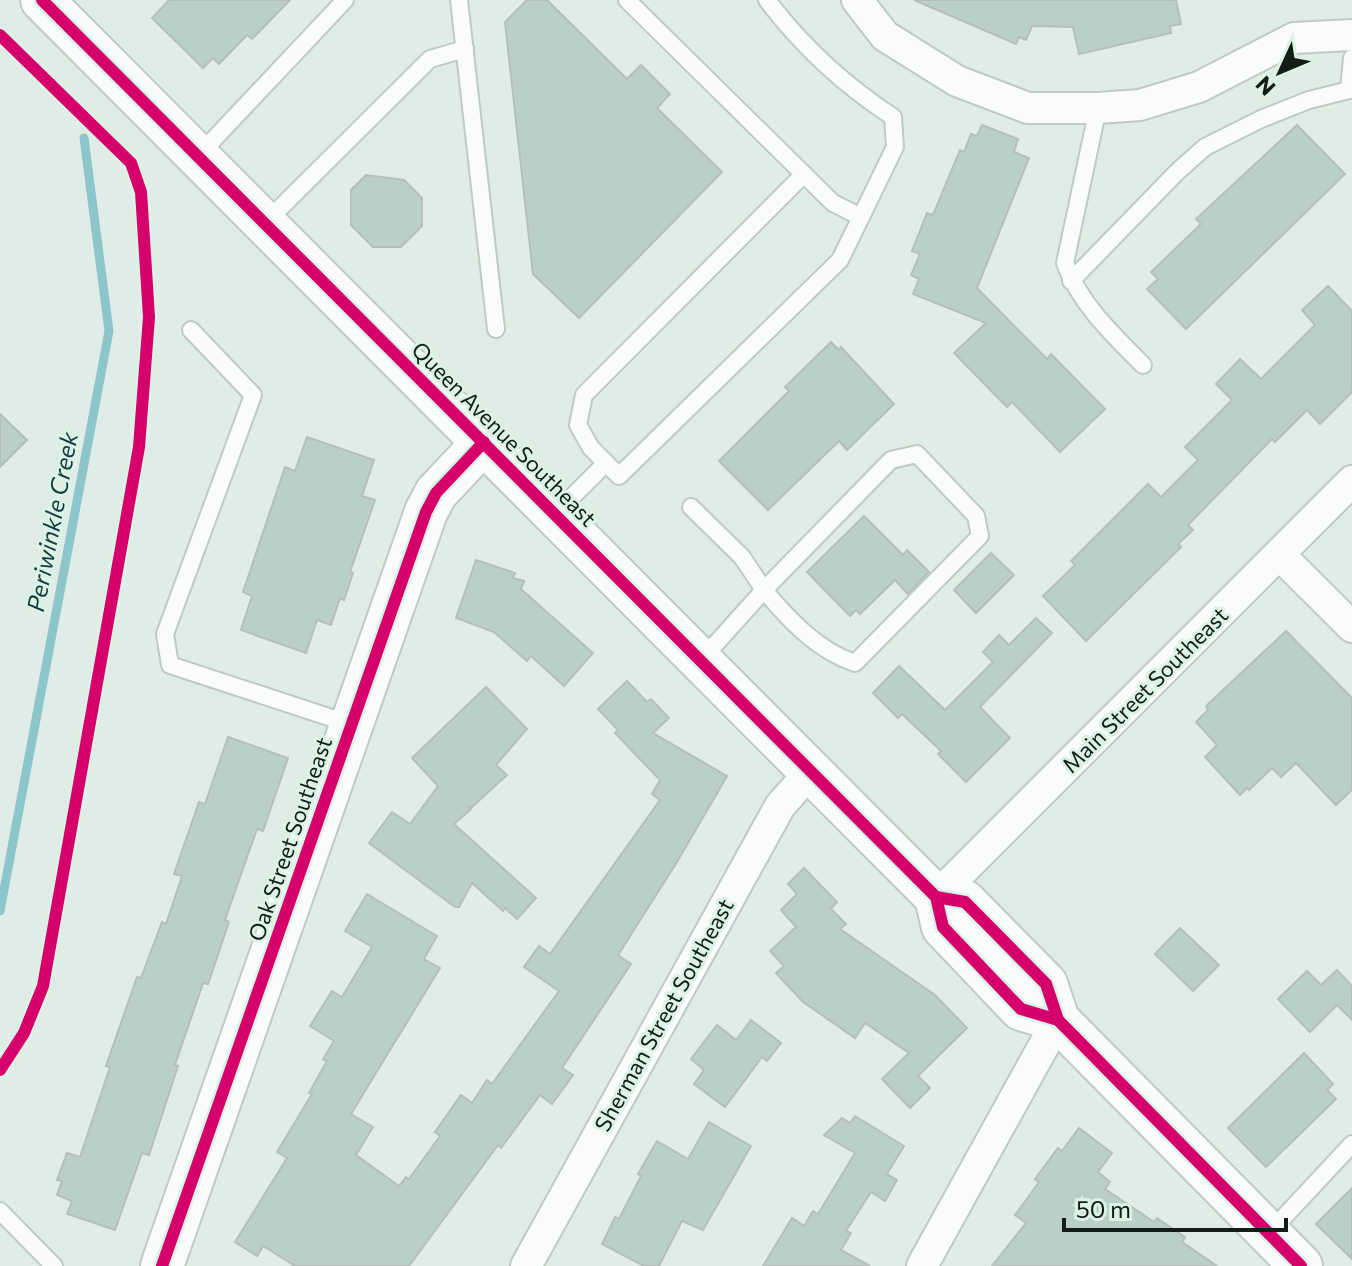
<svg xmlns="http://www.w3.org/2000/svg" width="1352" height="1266" viewBox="0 0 1352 1266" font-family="Commissioner,sans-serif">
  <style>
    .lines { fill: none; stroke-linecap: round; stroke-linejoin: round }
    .stream { stroke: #8dc6ca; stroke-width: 9 }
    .building { fill: #bbcfc9; stroke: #b5bfbb; stroke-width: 2 }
    .lane-casing { stroke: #c0cac4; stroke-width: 20 }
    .street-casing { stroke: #c0cac4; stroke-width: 34 }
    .secondary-casing { stroke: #c0cac4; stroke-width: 46 }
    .lane { stroke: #fafcfb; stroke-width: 16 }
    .street { stroke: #fafcfb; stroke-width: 30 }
    .secondary { stroke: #fafcfb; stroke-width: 42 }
    .cycleway-casing { stroke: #dbf2e6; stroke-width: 17 }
    .cycleway { stroke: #d6006c; stroke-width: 12 }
    .labels { text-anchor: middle; stroke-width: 6; stroke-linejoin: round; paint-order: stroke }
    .street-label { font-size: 22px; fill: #141c18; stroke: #dbf2e6 }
    .water-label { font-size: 24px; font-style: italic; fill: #163c3f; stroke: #dbf2e6 }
  </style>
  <rect width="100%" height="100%" fill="#e0ede6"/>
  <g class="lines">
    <polyline class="stream" points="0,911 109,331 84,138"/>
  </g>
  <g class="building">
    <polygon points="169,0 290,0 252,39 247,35 219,64 213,58 203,68 152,18"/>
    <polygon points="527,0 547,0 627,79 641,65 670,94 657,108 722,172 579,318 533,274 505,22"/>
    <polygon points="914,0 1176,0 1181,24 1170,26 1171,33 1079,54 1073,27 1032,26 1026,40 1019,37 1016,44"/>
    <polygon points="982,125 1018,139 1014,152 1029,158 977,288 1047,359 1051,354 1105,409 1060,452 1012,402 1007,407 954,353 986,323 913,294 919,279 911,275 920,254 912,251 927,213 933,215 960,150 964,152 971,134 977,136"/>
    <polygon points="1297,125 1345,174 1186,329 1147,289 1158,279 1151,272 1201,224 1196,219"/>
    <polygon points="366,175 404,180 422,198 422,226 401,247 373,247 351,225 351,190"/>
    <polygon points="1328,286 1352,311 1352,392 1320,424 1307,410 1275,442 1272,439 1188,525 1193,530 1178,544 1181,547 1086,641 1043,596 1075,565 1071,561 1148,484 1161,497 1198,460 1185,447 1232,400 1216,384 1240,359 1261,379 1315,325 1302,310"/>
    <polygon points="831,342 839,350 841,347 894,404 847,450 839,441 768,510 719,461 789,391 785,387"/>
    <polygon points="0,414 27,440 0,467"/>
    <polygon points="307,437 374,460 362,496 375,500 350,572 353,573 344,600 340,598 331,625 317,620 306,653 241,630 252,596 243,592 285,467 295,471"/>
    <polygon points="864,516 903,555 907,550 929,572 908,594 895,580 860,614 856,610 850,616 807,572"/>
    <polygon points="991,553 1014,575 976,613 954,590"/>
    <polygon points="476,560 515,573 513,578 524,581 521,589 593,653 564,686 531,656 527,661 494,632 456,618"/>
    <polygon points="1036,618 1052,633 980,707 1010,738 966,782 938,754 941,751 902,714 898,718 873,693 899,666 945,710 993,662 983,652 999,635 1009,645"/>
    <polygon points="1286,631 1352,698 1352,790 1336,805 1296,763 1281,777 1272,768 1249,790 1247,788 1240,795 1205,757 1217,745 1196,722 1208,710 1206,706"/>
    <polygon points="627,681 647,702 651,699 669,718 653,733 727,776 677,862 618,955 631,964 562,1068 573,1075 552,1104 540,1095 501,1148 498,1145 409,1266 295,1266 263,1246 257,1256 235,1242 287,1158 277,1152 312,1094 309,1093 327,1061 323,1059 334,1041 310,1026 332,991 342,997 372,947 345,931 367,894 437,936 424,959 440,968 351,1114 373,1127 356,1155 399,1186 406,1177 409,1179 440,1136 435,1132 461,1095 472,1103 487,1080 492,1084 559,991 524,967 539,946 550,954 660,800 652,794 660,780 615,733 618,730 598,709"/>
    <polygon points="486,687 527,729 496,765 507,775 472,807 468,807 471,809 454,824 536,898 517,919 505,908 503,911 472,883 459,907 455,907 369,843 392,812 410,824 438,786 412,758"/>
    <polygon points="228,737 288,758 263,831 257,829 225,920 229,922 208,984 203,983 175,1065 178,1066 149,1155 142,1153 115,1230 67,1214 72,1201 57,1195 62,1181 57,1180 67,1153 80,1157 110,1067 106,1066 137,977 141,978 162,922 166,924 182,876 174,874 199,802 205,804"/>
    <polygon points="804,868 837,902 831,909 846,924 840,929 935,995 967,1028 918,1076 930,1088 910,1108 882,1079 909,1053 865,1023 855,1038 803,1002 776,973 784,966 770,951 796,927 781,910 797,894 788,884"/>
    <polygon points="1180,928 1219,965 1193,991 1155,954"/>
    <polygon points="1337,970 1352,986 1352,1020 1337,1005 1310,1032 1278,999 1307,971 1321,985"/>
    <polygon points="751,1020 781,1043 767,1061 762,1057 725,1107 694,1084 704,1070 691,1059 717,1025 736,1040"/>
    <polygon points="1304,1053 1333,1084 1327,1090 1336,1099 1266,1167 1228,1128"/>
    <polygon points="855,1116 904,1146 887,1174 897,1180 885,1201 871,1192 846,1231 851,1233 841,1250 870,1266 763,1266 792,1218 804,1226 813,1211 818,1214 855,1153 824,1135 842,1118 850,1123"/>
    <polygon points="709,1122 751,1146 703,1230 682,1221 659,1266 644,1266 602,1244 615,1217 619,1219 641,1176 638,1174 657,1141 688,1159"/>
    <polygon points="1079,1128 1112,1153 1098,1172 1110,1182 1105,1189 1154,1222 1157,1218 1185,1237 1182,1242 1217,1266 992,1266 1026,1223 1015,1215 1039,1182 1035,1179 1058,1148 1062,1151"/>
    <polygon points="1352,1188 1352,1259 1316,1224"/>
  </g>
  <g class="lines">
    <g class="lane-casing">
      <g id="lane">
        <polyline points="459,0 496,329"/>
        <path d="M627,0L833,203L861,217L895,147L893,117C844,85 802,46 767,0"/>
        <path d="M1098,108L1065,263C1079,303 1113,335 1143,365"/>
        <polyline points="198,156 345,0"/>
        <polyline points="804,174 584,395 578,425 591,448 619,476 840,260 861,217"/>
        <polyline points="266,222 430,59 465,49"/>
        <polyline points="1071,281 1177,172 1205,147 1261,119 1309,100 1349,90 1352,58"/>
        <polyline points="191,330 253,395 165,634 170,665 350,724"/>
        <path d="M691,507L742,557L764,590L891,460L917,454L976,516L980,536L855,663C818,651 789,620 764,590L702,659"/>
        <polyline points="556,513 606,463"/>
        <polyline points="0,1211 54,1266"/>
        <polyline points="1270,1232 1352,1144"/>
      </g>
    </g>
    <g class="street-casing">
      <g id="street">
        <polyline points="857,0 885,36 957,81 1028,108 1098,108 1140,105 1199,87 1294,38 1352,35"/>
        <polyline points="1280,555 1352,627"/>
        <polyline points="936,897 1352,481"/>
        <polyline points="526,1266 780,806 811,771"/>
        <polyline points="922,1266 1058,1020"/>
      </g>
    </g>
    <g class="secondary-casing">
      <g id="secondary">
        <polyline points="42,0 936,897 943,927 1021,1009 1058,1020"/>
        <polyline points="936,897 965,902 1046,984 1058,1020 1301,1266"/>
        <polyline points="162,1266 426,512 436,493 484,442"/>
      </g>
    </g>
    <use href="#lane" class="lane"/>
    <use href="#street" class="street"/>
    <use href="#secondary" class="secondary"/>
    <g class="cycleway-casing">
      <g id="cycleway">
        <polyline points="42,0 936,897 943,927 1021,1009 1058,1020"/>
        <polyline points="0,35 131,163 141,192 149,317 139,447 43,986 24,1033 0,1070"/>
        <polyline points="936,897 965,902 1046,984 1058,1020 1301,1266"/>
        <polyline points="162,1266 426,512 436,493 484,442"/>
      </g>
    </g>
    <use href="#cycleway" class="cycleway"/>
  </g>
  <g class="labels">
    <g class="street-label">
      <text transform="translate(504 434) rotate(45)" y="8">Queen Avenue Southeast</text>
      <text transform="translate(1145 690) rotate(-45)" y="8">Main Street Southeast</text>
      <text transform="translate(290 839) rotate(-71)" y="8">Oak Street Southeast</text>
      <text transform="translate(664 1015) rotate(-61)" y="8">Sherman Street Southeast</text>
    </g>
    <g class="water-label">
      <text transform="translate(53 522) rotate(-79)" y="8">Periwinkle Creek</text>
    </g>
  </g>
  <g transform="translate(1280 72) rotate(226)" stroke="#dbf2e6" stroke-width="6" paint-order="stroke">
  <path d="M0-6L14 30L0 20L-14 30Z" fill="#141c18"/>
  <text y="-12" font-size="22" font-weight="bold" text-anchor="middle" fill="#141c18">N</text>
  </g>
  <path d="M1064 1218v12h222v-12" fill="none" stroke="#141c18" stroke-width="4"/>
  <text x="1076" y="1218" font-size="24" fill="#141c18" stroke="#dbf2e6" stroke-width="6" paint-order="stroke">50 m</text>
</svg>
